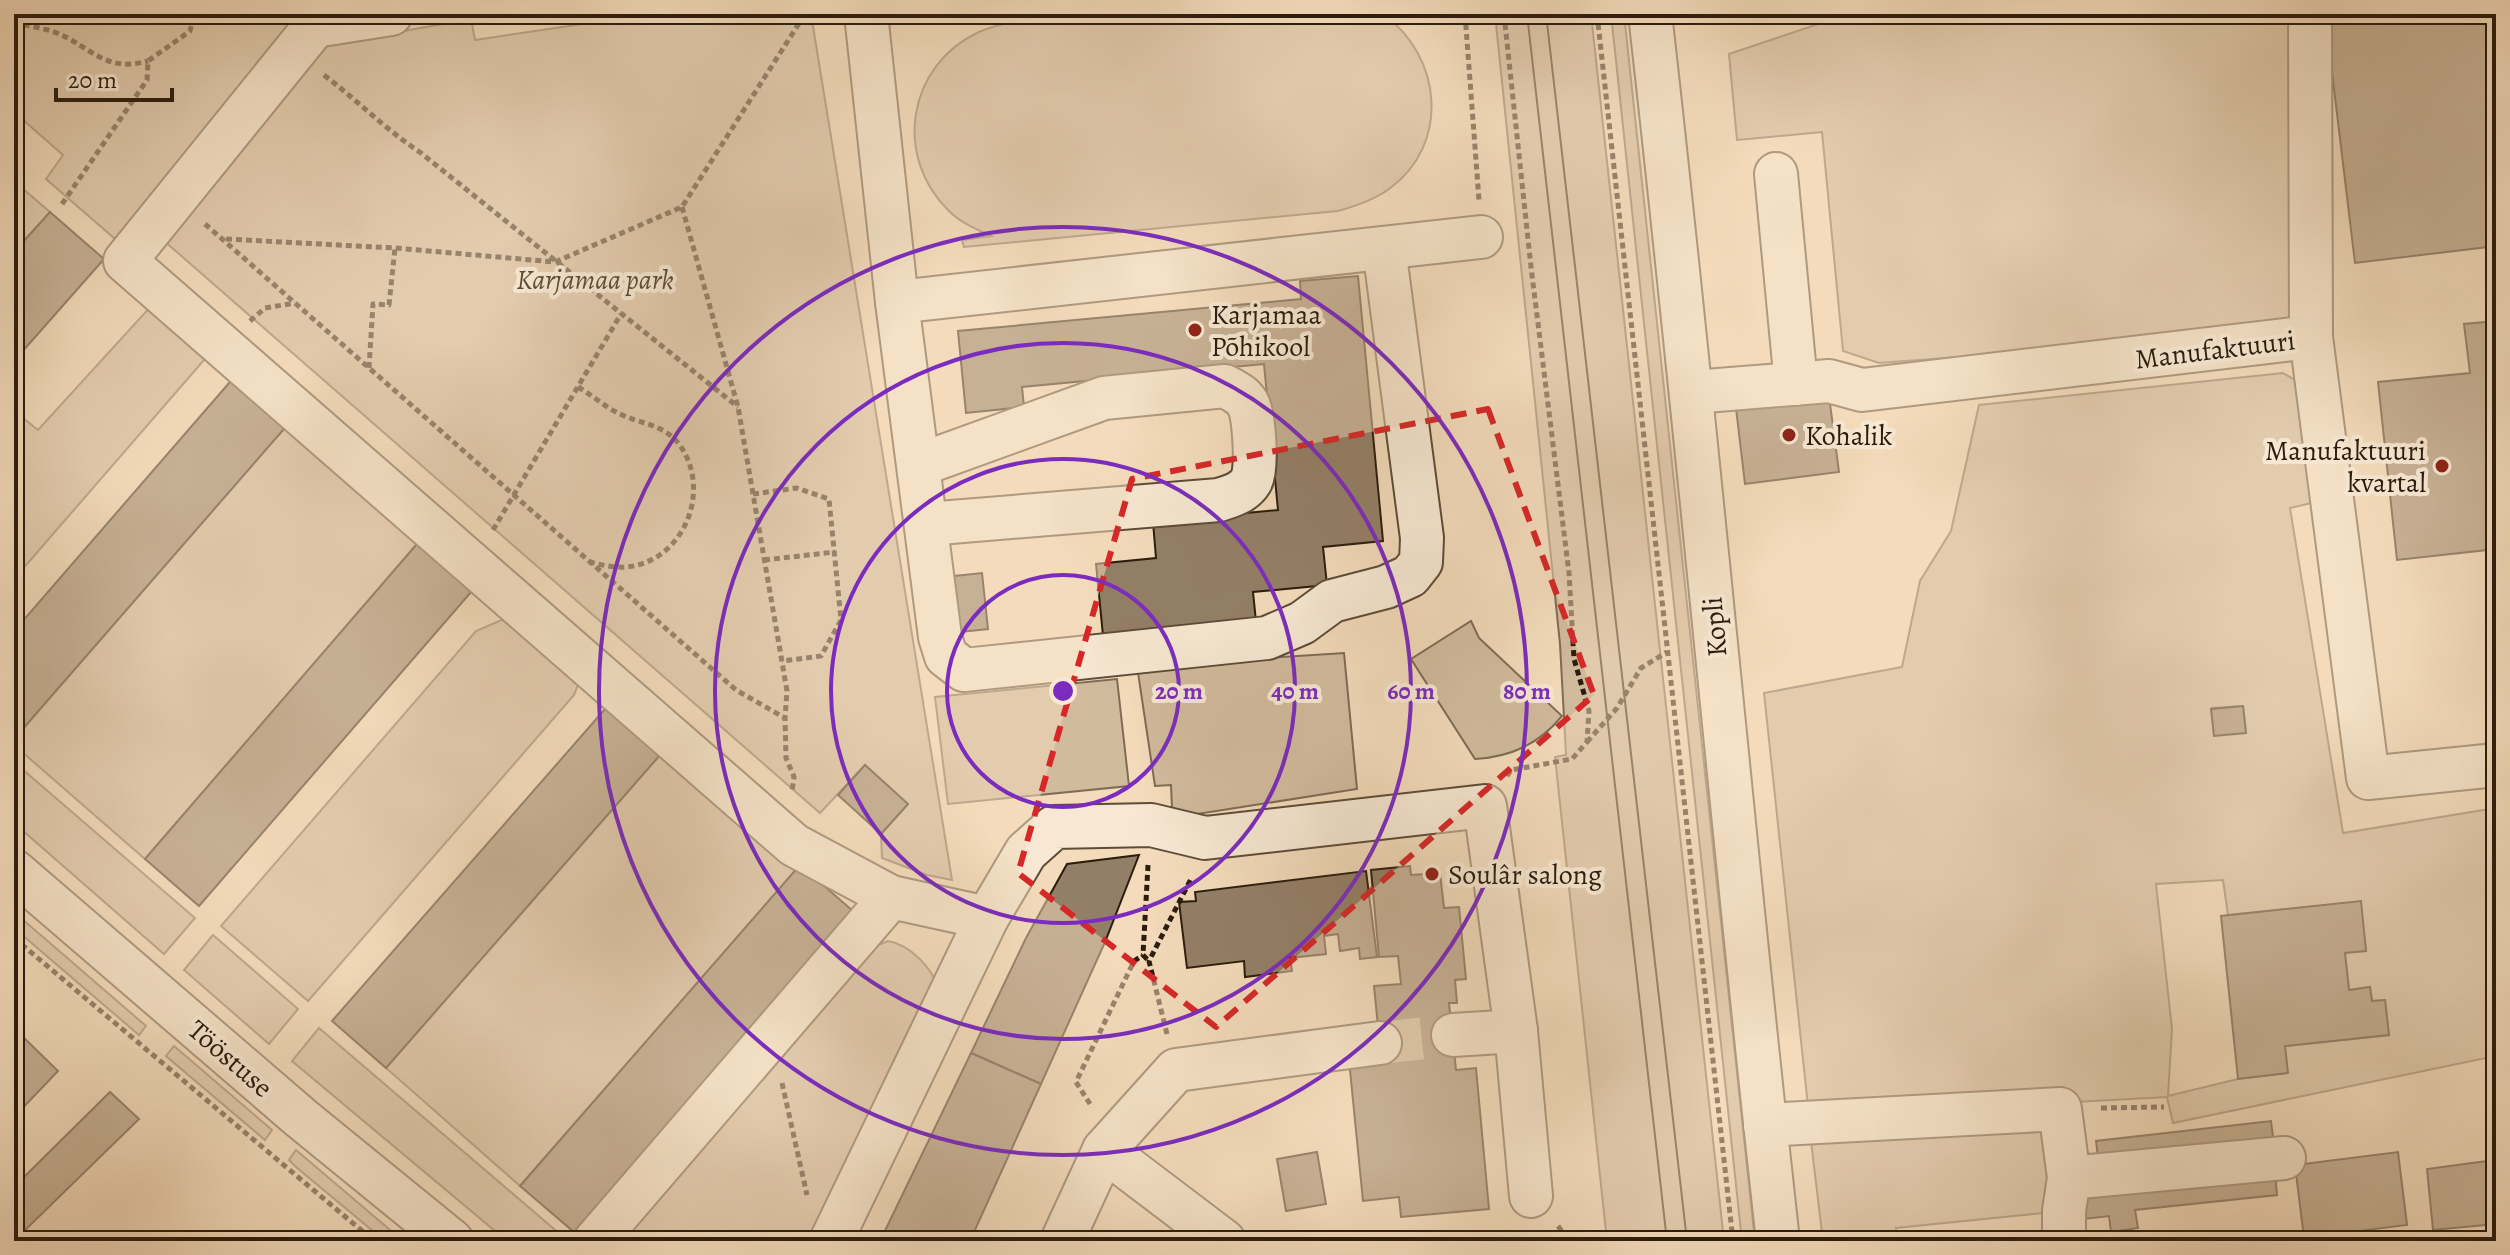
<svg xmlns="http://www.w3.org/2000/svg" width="2510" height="1255" viewBox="0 0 2510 1255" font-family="Alegreya,serif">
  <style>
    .green { fill: #d1bb9d; stroke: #7e6c55; stroke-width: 2; fill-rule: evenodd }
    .building { fill: #937f67; stroke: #2b1c0d; stroke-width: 2 }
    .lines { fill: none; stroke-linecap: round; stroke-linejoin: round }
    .minor-tunnel { stroke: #cbb598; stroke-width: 42; stroke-dasharray: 42 21; stroke-linecap: butt }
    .minor-casing { stroke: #5d4c38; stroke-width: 46 }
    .path { stroke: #2b1c0d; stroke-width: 5; stroke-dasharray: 6 4; stroke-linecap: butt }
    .minor { stroke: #f7e8d3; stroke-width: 42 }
    .tram { stroke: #2b1c0d; stroke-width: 2 }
    .marked { fill: none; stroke: #d62828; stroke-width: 6; stroke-dasharray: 16 10; stroke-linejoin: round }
    .ring { fill: none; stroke: #7b2cbf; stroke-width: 4 }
    .poi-dot { fill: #8f2418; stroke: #f7e8d3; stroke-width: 3 }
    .labels { text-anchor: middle; stroke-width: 8; stroke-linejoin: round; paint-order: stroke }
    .park-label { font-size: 28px; font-style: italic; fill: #5d4c38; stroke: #f7e8d3 }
    .poi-label { font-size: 28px; fill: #2b1c0d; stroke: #f7e8d3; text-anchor: start }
    .street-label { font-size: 28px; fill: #2b1c0d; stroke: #f7e8d3 }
    .centre { fill: #7b2cbf; stroke: #f7e8d3; stroke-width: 4 }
    .ring-label { font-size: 24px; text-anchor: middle; font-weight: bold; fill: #7b2cbf; stroke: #f7e8d3; stroke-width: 8; stroke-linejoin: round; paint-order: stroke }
  </style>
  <rect width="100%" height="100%" fill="#f3dbbb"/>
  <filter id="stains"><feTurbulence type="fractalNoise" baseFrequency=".0025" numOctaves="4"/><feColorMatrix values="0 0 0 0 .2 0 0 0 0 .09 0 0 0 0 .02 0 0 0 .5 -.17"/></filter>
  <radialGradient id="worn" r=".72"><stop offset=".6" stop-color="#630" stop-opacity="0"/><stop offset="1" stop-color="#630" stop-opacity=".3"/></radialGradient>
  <g class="green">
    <polygon points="14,14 291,14 292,30 342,42 471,19 475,40 650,14 811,14 952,880 927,875 882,858 881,834 908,804 865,765 820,813 139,219 126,234 114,238 46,179 63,155 14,112"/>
    <path d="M1132,14H1383C1442,56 1451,144 1389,189C1374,200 1356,206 1338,211L964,247L962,240L991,236C976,229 961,223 949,211C893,157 907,65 979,32C1019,14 1087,17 1132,14Z"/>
    <polygon points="1495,14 1591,14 1724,1241 1607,1241 1555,757 1566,755 1560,644"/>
    <polygon points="1611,14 1624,14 1755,1241 1742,1241"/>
    <polygon points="1848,14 2290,14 2298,331 1879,363 1843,351 1822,132 1737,140 1729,54"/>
    <polygon points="14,181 50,212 14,252"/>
    <polygon points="152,305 206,349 204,360 14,579 14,421 18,414 38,430"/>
    <path d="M2283,373L2305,386L2316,502L2290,508L2343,833L2496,808V1056L2173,1123L2167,1097L1809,1116L1764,693L1902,667L1920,581L1951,531L1979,405ZM2243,706L2246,732L2214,736L2212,708ZM2223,880L2228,915L2360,902L2366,950L2345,953L2349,990L2370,987L2372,1001L2385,1000L2389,1035L2285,1046L2287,1073L2238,1079L2168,1096L2172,1029L2156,884Z"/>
    <polygon points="290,422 423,537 145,859 14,745 14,739"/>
    <polygon points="511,616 579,682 574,695 308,1001 221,926 476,631"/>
    <path d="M1471,621L1479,638L1562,716C1539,744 1511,757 1475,759L1411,659Z"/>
    <polygon points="1344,653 1357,789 1191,815 1172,808 1171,785 1155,786 1137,666"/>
    <polygon points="1117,679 1129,786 948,804 935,697"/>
    <polygon points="667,747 800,865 520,1186 386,1068"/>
    <polygon points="14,762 195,918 164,954 14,823"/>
    <polygon points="14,912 146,1026 139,1035 14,928"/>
    <polygon points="213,935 298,1009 269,1044 184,970"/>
    <path d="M888,941C911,945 933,969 939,990L820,1241H621L873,947Z"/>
    <polygon points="319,1028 568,1241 507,1241 292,1061"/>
    <polygon points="174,1046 272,1130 265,1140 166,1056"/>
    <polygon points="2033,1123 2049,1136 2053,1212 1896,1228 1897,1241 1823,1241 1810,1133"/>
    <polygon points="296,1150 403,1241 385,1241 296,1167 289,1160"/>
  </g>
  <g class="building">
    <polygon points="2325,14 2489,14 2496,70 2496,246 2355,263"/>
    <polygon points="50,212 104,259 14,361 14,252"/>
    <polygon points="1358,276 1383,541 1323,547 1327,585 1253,592 1257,631 1104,646 1096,564 1156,558 1153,522 1278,510 1264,364 1022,387 1024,407 966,413 958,331 1301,299 1300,281"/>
    <polygon points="2496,321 2496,549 2397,560 2378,382 2470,373 2464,324"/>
    <polygon points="236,375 290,422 14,739 14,631"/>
    <polygon points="1829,396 1839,472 1745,484 1736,408"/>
    <polygon points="423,537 478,584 199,906 145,859"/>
    <polygon points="982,573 988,629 951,633 945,577"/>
    <polygon points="613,700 667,747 386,1068 332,1021"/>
    <polygon points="2243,706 2246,733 2214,736 2211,709"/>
    <polygon points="865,765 908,804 881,834 838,795"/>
    <polygon points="1139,855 1105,942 1041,1084 971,1053 1026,938 1067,864"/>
    <polygon points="800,865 853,911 574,1232 520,1186"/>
    <polygon points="1410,866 1411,875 1440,873 1444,908 1459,907 1466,979 1455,980 1457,1003 1449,1003 1456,1070 1476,1068 1489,1209 1401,1217 1399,1197 1363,1201 1349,1060 1381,1057 1374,986 1401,984 1398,956 1379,957 1371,870"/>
    <polygon points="1366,871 1377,957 1360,959 1359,948 1340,951 1338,934 1324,936 1326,954 1290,958 1292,971 1245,977 1244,961 1187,968 1179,902 1196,901 1195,892"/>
    <polygon points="2361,901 2366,951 2345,953 2349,990 2370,987 2372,1001 2385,1000 2389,1035 2285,1046 2288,1073 2238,1079 2221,916"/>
    <polygon points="20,1034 58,1071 15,1116 14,1039"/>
    <polygon points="971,1053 1041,1084 970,1241 880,1241"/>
    <polygon points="110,1092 139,1119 14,1241 14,1187"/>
    <polygon points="2271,1121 2274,1145 2099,1165 2096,1141"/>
    <polygon points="1317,1152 1326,1204 1286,1211 1277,1159"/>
    <polygon points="2398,1152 2407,1225 2304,1238 2295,1165"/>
    <polygon points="2496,1155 2496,1224 2433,1230 2427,1169 2487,1161"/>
    <polygon points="2275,1172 2277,1195 2135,1210 2138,1228 2111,1232 2109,1216 2084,1219 2081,1192"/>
  </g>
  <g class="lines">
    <polyline class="minor-tunnel" points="1380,1043 1453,1035"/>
    <g class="minor-casing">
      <g id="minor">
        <polyline points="866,14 897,302 940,637 946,656 964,670 1267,638 1302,623 1332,601 1386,587 1410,576 1421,562 1422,538 1384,248"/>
        <path d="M1650,14C1697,423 1732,832 1778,1241"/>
        <polyline points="2310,14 2311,337 2368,778 2496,765"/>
        <polyline points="315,26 125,261 794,845 891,897 987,918"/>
        <polyline points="315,26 391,14"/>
        <polyline points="1776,174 1796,384"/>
        <polyline points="897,302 1481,237"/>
        <polyline points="1693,392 1829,381 1862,390 2311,337"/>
        <path d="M919,465L1104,398L1225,386C1235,392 1244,395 1249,406C1254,419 1258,470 1251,481C1244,493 1231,496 1219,500L927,524"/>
        <polyline points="14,871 301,1118 452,1241"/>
        <polyline points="1453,1035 1516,1031 1531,1196"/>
        <polyline points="1765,1125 2060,1109 2069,1178 2064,1211 2064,1241"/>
        <polyline points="1104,1150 1224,1241"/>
        <polyline points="2069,1178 2284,1158"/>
        <polyline points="595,1241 891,897"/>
        <polyline points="831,1241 987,918 1026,852 1054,827 1151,825 1205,838 1485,806 1516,1031"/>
        <polyline points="1062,1241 1104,1150 1176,1070 1380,1043"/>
      </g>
    </g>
    <g class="path">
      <polyline points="1465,14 1479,200"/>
      <polyline points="1504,14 1531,267 1569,573 1574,659 1589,711 1587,742 1572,759 1511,770 1507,776"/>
      <polyline points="1597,14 1733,1241"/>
      <path d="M14,23C28,26 44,28 57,33C93,48 105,73 148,61"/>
      <path d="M324,75C358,101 385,129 421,153L738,407"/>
      <polyline points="62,204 147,80 148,61 190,31 194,14"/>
      <polyline points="682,207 738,407 787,691 785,718"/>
      <polyline points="205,224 736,690 785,718 786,758 794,777 792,791"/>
      <polyline points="226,239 395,248 555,262 682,207 805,14"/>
      <polyline points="250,321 265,308 295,303"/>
      <polyline points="369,368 373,304 389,305 395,248"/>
      <path d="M578,387C592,395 605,407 620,414C641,424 663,424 679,444C713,490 684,561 627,567C614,568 602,565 590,562"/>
      <polyline points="753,494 797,488 829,499 841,620 821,656 782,661"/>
      <polyline points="493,530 621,314"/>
      <polyline points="764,560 835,552"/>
      <polyline points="1587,742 1617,708 1641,668 1667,652"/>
      <polyline points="1148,865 1143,955 1149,961"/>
      <polyline points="14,938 374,1241"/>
      <polyline points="1167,1034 1149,961 1192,877"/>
      <polyline points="782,1083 807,1195"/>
      <polyline points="1090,1104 1076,1082 1134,961 1143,955"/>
      <polyline points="2101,1108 2164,1107"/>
      <polyline points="1558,1226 1569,1241"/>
    </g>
    <use href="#minor" class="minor"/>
    <g class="tram">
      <polyline points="1527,14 1667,1241"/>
      <polyline points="1546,14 1687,1241"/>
    </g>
  </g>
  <path d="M0 0H2510V1255H0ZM1488,409L1594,695L1216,1027L1018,873L1132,479Z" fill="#f3dbbb" fill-opacity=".55" fill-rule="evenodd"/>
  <path class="marked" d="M1488,409L1594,695L1216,1027L1018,873L1132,479Z"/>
  <g class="ring">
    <circle cx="1063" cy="691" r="116"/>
    <circle cx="1063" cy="691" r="232"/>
    <circle cx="1063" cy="691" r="348"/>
    <circle cx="1063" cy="691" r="464"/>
  </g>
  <g class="poi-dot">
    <circle cx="1195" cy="330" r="8"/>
    <circle cx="1789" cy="435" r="8"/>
    <circle cx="2442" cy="466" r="8"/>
    <circle cx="1432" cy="874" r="8"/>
  </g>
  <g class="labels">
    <g class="park-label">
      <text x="595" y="289">Karjamaa park</text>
    </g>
    <g class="poi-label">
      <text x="1211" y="324">Karjamaa<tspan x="1211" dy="32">Põhikool</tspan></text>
      <text x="1805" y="445">Kohalik</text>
      <text x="2426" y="460" text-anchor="end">Manufaktuuri<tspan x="2426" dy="32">kvartal</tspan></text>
      <text x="1448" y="884">Soulâr salong</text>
    </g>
    <g class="street-label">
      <text transform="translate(2215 349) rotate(-7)" y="10">Manufaktuuri</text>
      <text transform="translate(1714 627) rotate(-95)" y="10">Kopli</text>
      <text transform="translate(231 1058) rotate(41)" y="10">Tööstuse</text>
    </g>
  </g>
  <circle cx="1063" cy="691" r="12" class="centre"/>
  <g class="ring-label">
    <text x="1179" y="699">20 m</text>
    <text x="1295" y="699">40 m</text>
    <text x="1411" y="699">60 m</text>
    <text x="1527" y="699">80 m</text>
  </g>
  <rect width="2510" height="1255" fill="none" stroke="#f3dbbb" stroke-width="48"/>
  <rect x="16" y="16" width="2478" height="1223" fill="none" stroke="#2b1c0d" stroke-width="4"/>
  <rect x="24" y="24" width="2462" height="1207" fill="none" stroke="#2b1c0d" stroke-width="2"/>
  <path d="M56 88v12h116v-12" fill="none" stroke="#2b1c0d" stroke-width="4"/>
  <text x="68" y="88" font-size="24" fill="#2b1c0d" stroke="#f7e8d3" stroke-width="6" paint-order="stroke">20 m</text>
  <rect width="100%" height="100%" filter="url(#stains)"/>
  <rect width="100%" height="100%" fill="url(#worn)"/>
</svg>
